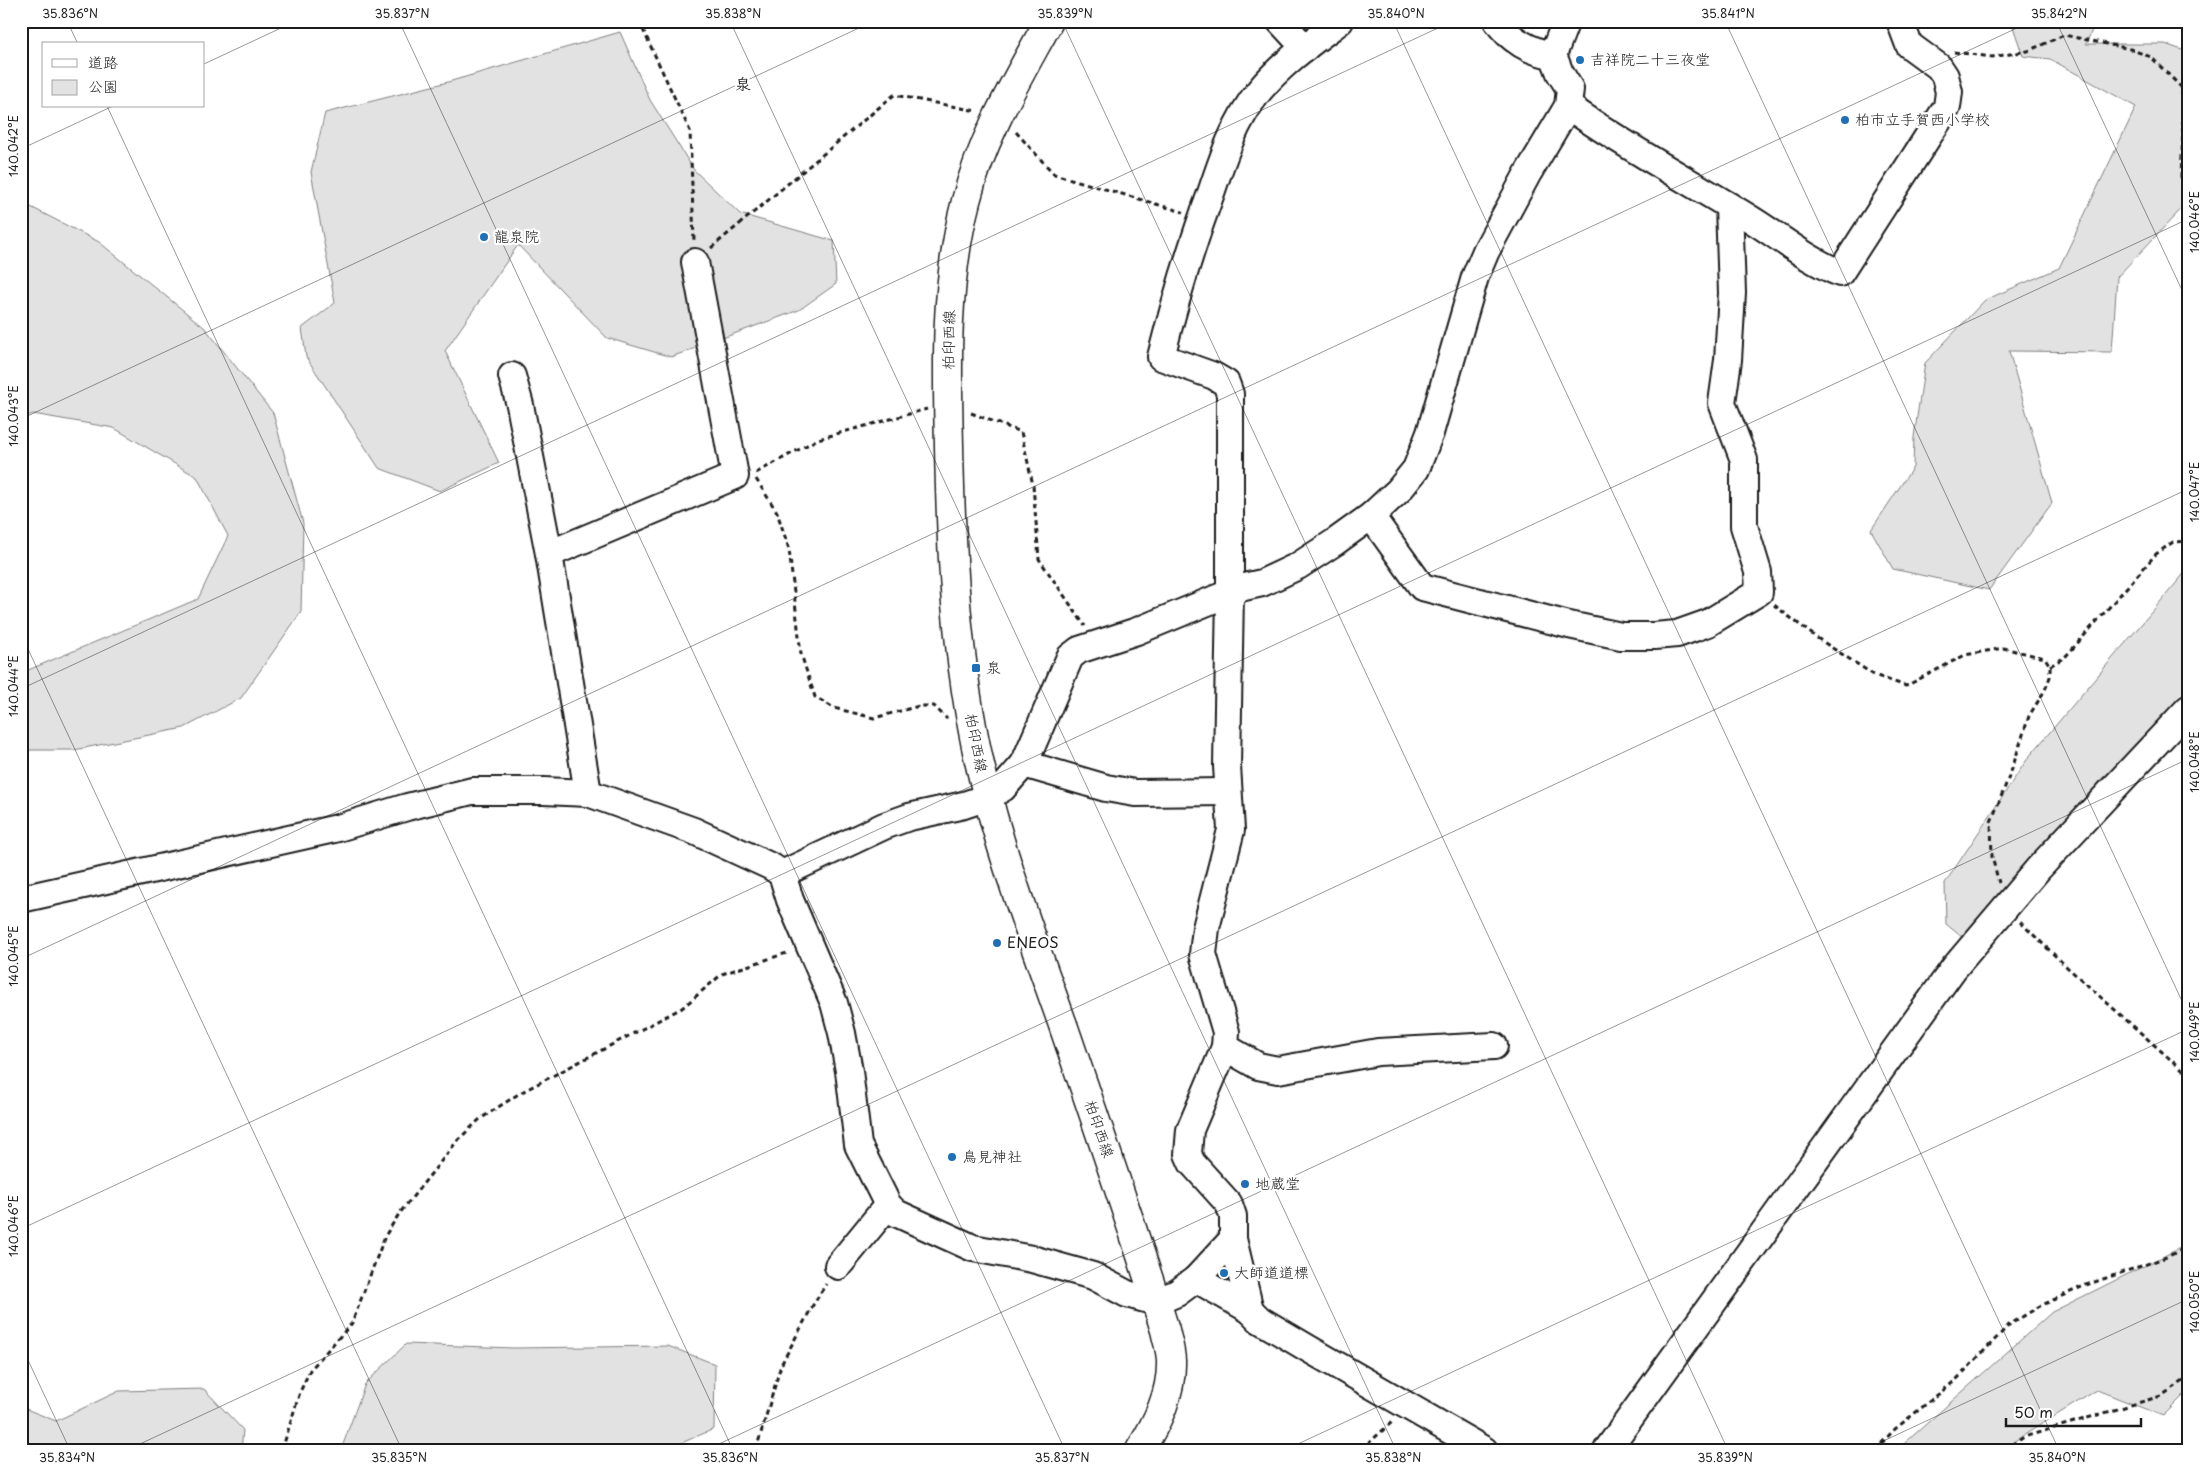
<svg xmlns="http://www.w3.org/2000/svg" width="2209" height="1471" viewBox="0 0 2209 1471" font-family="'Playpen Sans','Klee One',sans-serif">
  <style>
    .green { fill: #e2e2e2; stroke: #7f7f7f }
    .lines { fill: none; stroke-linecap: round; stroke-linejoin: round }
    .minor-casing { stroke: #1c1c1c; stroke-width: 30 }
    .major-casing { stroke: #1c1c1c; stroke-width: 31 }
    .path { stroke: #1c1c1c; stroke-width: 3; stroke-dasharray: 5 4; stroke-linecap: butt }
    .minor { stroke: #fff; stroke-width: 26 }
    .major { stroke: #fff; stroke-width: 28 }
    .ticks { fill: none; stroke: #1c1c1c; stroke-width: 1; stroke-opacity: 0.45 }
    .poi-dot { fill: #1f6fb2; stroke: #fff; stroke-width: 2 }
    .labels { text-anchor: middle; stroke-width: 4.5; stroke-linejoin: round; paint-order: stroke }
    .poi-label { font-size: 15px; fill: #1c1c1c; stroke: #fff; text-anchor: start }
    .street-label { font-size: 15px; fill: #1c1c1c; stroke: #fff }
    .neighbourhood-label { font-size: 16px; font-weight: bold; fill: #1c1c1c; stroke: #fff }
    .neatline { fill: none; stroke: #1c1c1c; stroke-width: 2 }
    .ticks-label { font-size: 12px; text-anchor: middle; fill: #1c1c1c }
  </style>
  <rect width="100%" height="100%" fill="#fff"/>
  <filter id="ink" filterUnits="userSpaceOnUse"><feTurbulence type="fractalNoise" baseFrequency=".02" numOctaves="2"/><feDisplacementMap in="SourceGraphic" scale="10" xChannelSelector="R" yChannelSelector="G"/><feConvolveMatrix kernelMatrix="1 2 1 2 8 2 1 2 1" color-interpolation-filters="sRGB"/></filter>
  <g filter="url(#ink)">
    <g class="green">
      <polygon points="2011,21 2096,21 2086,44 2165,44 2188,52 2188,202 2117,277 2112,352 2009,351 2052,503 1989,590 1893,569 1871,530 1913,467 1914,437 1925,363 1985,300 2059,268 2136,107 2050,59 2023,56"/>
      <polygon points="620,32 650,100 694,170 740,214 834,241 836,284 799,310 671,357 607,338 518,245 445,351 499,463 440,491 379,468 306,357 302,328 335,303 311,172 325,113 448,82"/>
      <polygon points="21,202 99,242 205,328 273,413 303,523 301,612 241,698 184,728 74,750 21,750 21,673 198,599 228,536 197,477 114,428 33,414 21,418"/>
      <polygon points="2188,569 2188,729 2102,778 1999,929 1963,938 1946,924 1945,883 2028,758"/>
      <polygon points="2188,1244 2188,1391 2163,1416 2097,1390 2000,1450 1897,1450 2052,1312"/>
      <polygon points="406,1344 514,1348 668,1346 715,1364 714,1429 665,1450 341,1450 365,1384"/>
      <polygon points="204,1389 243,1430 241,1450 21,1450 21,1407 56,1421 119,1391"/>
    </g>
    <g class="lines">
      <g class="minor-casing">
        <g id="minor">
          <polyline points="1280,21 1305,48"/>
          <path d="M1497,21C1510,40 1531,52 1553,55"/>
          <path d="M1568,106C1626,147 1689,181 1749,218C1780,237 1807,260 1840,273L1947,107L1949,92L1945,76L1939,67L1909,45L1900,21"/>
          <polyline points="512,376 520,405 549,554"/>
          <polyline points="1371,516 1422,587 1569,625 1621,636 1654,636 1677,634 1708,623 1759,592 1758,572 1744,526 1744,460 1722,403 1728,360 1732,293 1729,206"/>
          <polyline points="1024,764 1106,788 1135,793 1228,792"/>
          <polyline points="588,793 549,554 735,476 695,262"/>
          <polyline points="782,874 790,900 834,1003 842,1033 849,1071 858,1145 888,1205 896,1213 973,1248 1032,1259 1093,1276 1127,1294 1156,1302 1177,1293 1196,1279 1233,1239"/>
          <polyline points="21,899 338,828 407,807 472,791 544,791 588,793 694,831 772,867 782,874 884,826 909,817 964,805 988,797 1003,788 1024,764 1070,657 1079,650 1137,631 1244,587 1262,583 1298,566 1335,542 1371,516 1399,490 1416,469 1430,433 1475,277 1486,251 1528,173 1568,106 1570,89 1560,73 1553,55 1566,21"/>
          <polyline points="1225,1047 1258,1066 1278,1070 1378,1052 1494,1046"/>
          <polyline points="838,1266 888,1205"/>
          <polyline points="1196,1279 1250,1310 1260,1320 1309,1349 1484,1450"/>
          <path d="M1250,1310L1233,1239V1216L1229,1204L1192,1163L1188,1154L1190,1130L1225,1047L1226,1032L1203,954L1206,928L1231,830L1227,766L1230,593V394L1226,383L1214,376L1161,357C1175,301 1191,247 1211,193C1223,157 1235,121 1259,91C1282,63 1312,42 1340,21"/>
          <polyline points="1607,1450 1954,968 2038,869 2188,709"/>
        </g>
      </g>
      <g class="major-casing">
        <path id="major" d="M1049,21C1018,78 982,137 966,201C945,281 947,364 949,446C951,553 956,660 980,765C1000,854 1033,940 1063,1025C1098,1127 1133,1228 1165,1330C1167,1340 1171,1351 1171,1361C1172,1393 1157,1423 1140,1450"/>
      </g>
      <g class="path">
        <polyline points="639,21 690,131 694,241"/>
        <polyline points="1954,52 1992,57 2028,51 2064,35 2130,49 2151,57 2182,88 2183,133 2181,177 2188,187"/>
        <polyline points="1016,132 1054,174 1183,212"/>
        <polyline points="711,248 894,95 977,111"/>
        <polyline points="971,413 1021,432 1033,485 1039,559 1085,626"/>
        <polyline points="756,473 818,439 927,409"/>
        <polyline points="756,479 777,512 789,549 801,654 815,697 834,708 874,718 919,706 934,706 947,719"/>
        <polyline points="1774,605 1817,638 1874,675 1906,686 1965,655 2003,648 2045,658 2050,666 2050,677 2045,690 2029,716 2012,769 1991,822 1992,857 1999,883"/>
        <polyline points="2050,666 2065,657 2075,646 2156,554 2173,542 2188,541"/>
        <polyline points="2020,922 2068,968 2188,1075"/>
        <polyline points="282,1450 300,1392 310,1370 352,1323 385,1236 399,1214 458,1140 480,1119 520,1093 682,1008 722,974 790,952"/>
        <polyline points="756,1450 781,1365 813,1305 826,1284"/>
        <polyline points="1361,1450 1392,1422"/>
        <polyline points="1875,1450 1895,1429 1956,1380 2009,1325 2040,1306 2086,1285 2164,1258 2188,1247"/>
        <polyline points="2004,1450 2024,1437 2161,1396 2188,1378"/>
      </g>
      <use href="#minor" class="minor"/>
      <use href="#major" class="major"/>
    </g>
  </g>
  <path class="ticks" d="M67,21L78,44M399,21L1065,1450M730,21L1396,1450M1062,21L1728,1450M1393,21L2059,1450M1725,21L2188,1014M2056,21L2188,303M204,64L296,21M107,106L733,1450M21,149L113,106M21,419L874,21M21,634L402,1450M21,689L1453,21M21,959L2032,21M21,1229L2188,219M21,1345L70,1450M127,1450L2188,489M706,1450L2188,759M1285,1450L2188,1029M1864,1450L2188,1299"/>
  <g class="poi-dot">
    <circle cx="1580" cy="60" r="5"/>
    <circle cx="1845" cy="120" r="5"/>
    <circle cx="484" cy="237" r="5"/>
    <rect x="971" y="663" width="10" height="10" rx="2.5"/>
    <circle cx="997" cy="943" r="5"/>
    <circle cx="952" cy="1157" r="5"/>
    <circle cx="1245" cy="1184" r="5"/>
    <circle cx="1224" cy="1273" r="5"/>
  </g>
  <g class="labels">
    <g class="poi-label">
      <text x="1590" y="65">吉祥院二十三夜堂</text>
      <text x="1855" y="125">柏市立手賀西小学校</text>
      <text x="494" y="242">龍泉院</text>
      <text x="986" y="673">泉</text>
      <text x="1007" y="948">ENEOS</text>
      <text x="962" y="1162">鳥見神社</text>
      <text x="1255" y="1189">地蔵堂</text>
      <text x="1234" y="1278">大師道道標</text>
    </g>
    <g class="street-label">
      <text transform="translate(949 340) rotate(-89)" y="5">柏印西線</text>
      <text transform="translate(976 743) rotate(79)" y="5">柏印西線</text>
      <text transform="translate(1099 1129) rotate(71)" y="5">柏印西線</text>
    </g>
    <g class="neighbourhood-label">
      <text x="743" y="90">泉</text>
    </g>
  </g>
  <rect width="2209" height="1471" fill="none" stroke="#fff" stroke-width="55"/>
  <rect x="42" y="42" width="162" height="65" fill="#ffffff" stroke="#a4a4a4"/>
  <rect x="52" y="59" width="25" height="8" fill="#ffffff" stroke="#a4a4a4"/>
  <text x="88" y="68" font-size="15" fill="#1c1c1c">道路</text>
  <rect x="52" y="80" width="25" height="15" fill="#e2e2e2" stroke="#a4a4a4"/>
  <text x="88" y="92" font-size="15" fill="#1c1c1c">公園</text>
  <path d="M2006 1418v8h135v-8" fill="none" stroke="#1c1c1c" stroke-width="2.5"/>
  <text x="2014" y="1418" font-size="15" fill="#1c1c1c" stroke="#ffffff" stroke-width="4" paint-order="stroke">50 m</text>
  <rect x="28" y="28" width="2154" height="1416" class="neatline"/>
  <g class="ticks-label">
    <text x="70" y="18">35.836°N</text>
    <text x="402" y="18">35.837°N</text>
    <text x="733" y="18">35.838°N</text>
    <text x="1065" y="18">35.839°N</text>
    <text x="1396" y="18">35.840°N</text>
    <text x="1728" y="18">35.841°N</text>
    <text x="2059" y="18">35.842°N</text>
    <text transform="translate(14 146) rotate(-90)" y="4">140.042°E</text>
    <text transform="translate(2195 222) rotate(-90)" y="4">140.046°E</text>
    <text transform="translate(14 416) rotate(-90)" y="4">140.043°E</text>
    <text transform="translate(2195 492) rotate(-90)" y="4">140.047°E</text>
    <text transform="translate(14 686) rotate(-90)" y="4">140.044°E</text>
    <text transform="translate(2195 762) rotate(-90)" y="4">140.048°E</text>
    <text transform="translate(14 956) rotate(-90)" y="4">140.045°E</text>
    <text transform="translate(2195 1032) rotate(-90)" y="4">140.049°E</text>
    <text transform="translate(14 1226) rotate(-90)" y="4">140.046°E</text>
    <text transform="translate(2195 1302) rotate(-90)" y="4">140.050°E</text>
    <text x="67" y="1462">35.834°N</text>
    <text x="399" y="1462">35.835°N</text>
    <text x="730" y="1462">35.836°N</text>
    <text x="1062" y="1462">35.837°N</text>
    <text x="1393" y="1462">35.838°N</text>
    <text x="1725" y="1462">35.839°N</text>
    <text x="2057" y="1462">35.840°N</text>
  </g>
</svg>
